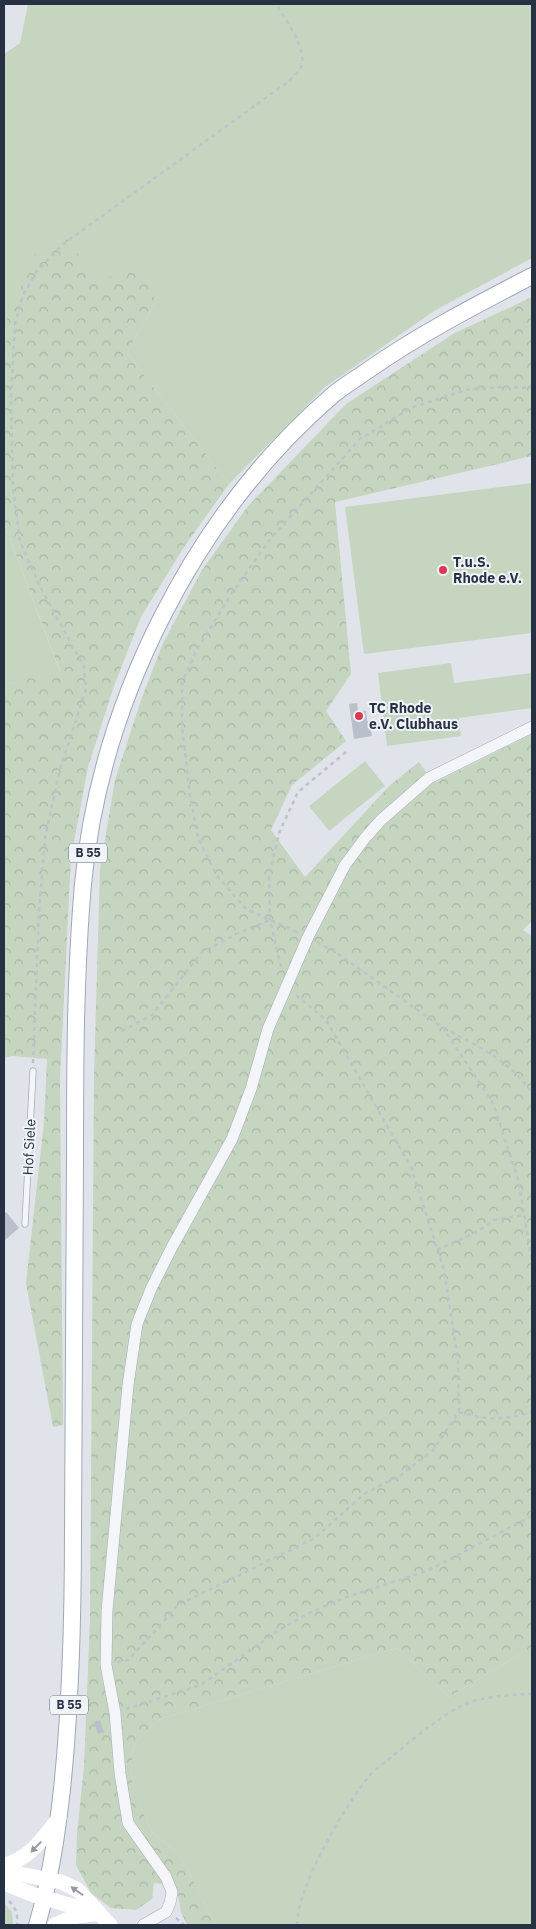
<svg xmlns="http://www.w3.org/2000/svg" width="536" height="1929" viewBox="0 0 536 1929" font-family="'IBM Plex Sans',sans-serif">
  <style>
    .green { fill: #c5d5c0 }
    .forest { fill: url(#forest-crowns) }
    .building { fill: #b9c0cb }
    .lines { fill: none; stroke-linecap: round; stroke-linejoin: round }
    .lane-casing { stroke: #a5abb5; stroke-width: 7 }
    .street-casing { stroke: #a5abb5; stroke-width: 12 }
    .primary-casing { stroke: #9ea8b7; stroke-width: 18 }
    .path { stroke: #bec2c9; stroke-width: 2.5; stroke-dasharray: 4 4; stroke-linecap: butt }
    .lane { stroke: #f3f5f8; stroke-width: 5.5 }
    .street { stroke: #f3f5f8; stroke-width: 11 }
    .secondary { stroke: #fff; stroke-width: 15 }
    .primary { stroke: #fff; stroke-width: 16 }
    .oneway { fill: #9398a2 }
    .poi-dot { fill: #dc3850; stroke: #f0f3f8; stroke-width: 2 }
    .labels { text-anchor: middle; stroke-width: 4; stroke-linejoin: round; paint-order: stroke }
    .shield { fill: #f0f3f8; stroke: #636b7a; stroke-width: 1 }
    .shield-label { font-size: 12px; font-weight: bold; fill: #273144 }
    .poi-label { font-size: 14px; font-weight: bold; fill: #273144; stroke: #f0f3f8; text-anchor: start }
    .street-label { font-size: 14px; fill: #273144; stroke: #f0f3f8 }
  </style>
  <defs>
    <pattern id="forest-crowns" width="20" height="18" patternUnits="userSpaceOnUse" patternTransform="scale(1.25)"><rect width="20" height="18" fill="#c5d5c0"/><path d="M2 6a3 3 0 1 1 6 0M12 15a3 3 0 1 1 6 0" fill="none" stroke="#a9b7a6"/></pattern>
  </defs>
  <rect width="100%" height="100%" fill="#e0e4ea"/>
  <g class="green">
    <polygon points="28,4 532,4 532,258 434,311 325,387 229,484 127,353 156,301 6,323 4,372 4,54 20,43"/>
    <polygon points="532,483 532,633 364,654 345,507"/>
    <polygon points="4,523 60,672 4,685"/>
    <polygon points="451,663 454,683 532,673 532,708 459,718 461,736 387,746 378,673"/>
    <polygon points="365,761 385,786 329,831 309,806"/>
    <polygon points="532,1647 532,1925 216,1925 180,1855 152,1832 134,1792 131,1769 135,1742 160,1719 397,1648 449,1697"/>
    <polygon points="4,1903 12,1912 13,1925 4,1925"/>
  </g>
  <g class="forest">
    <polygon points="64,234 97,282 138,266 156,301 127,353 229,484 184,547 141,617 114,686 88,767 71,858 60,1078 63,1425 53,1427 26,1283 44,1122 47,1059 13,1056 4,1058 4,685 60,671 4,523 4,372 6,323 33,256"/>
    <polygon points="532,297 532,456 335,502 351,674 326,711 346,741 292,785 271,830 305,877 390,785 419,762 434,783 532,734 532,921 523,930 532,936 532,1647 449,1697 397,1648 160,1719 135,1742 131,1769 134,1792 152,1832 180,1855 216,1925 187,1925 181,1912 176,1885 154,1883 152,1899 136,1910 111,1908 91,1893 76,1865 77,1833 84,1767 90,1619 94,1074 100,869 115,780 141,700 163,643 202,570 248,506 346,404 453,334"/>
  </g>
  <g class="building">
    <polygon points="357,703 358,710 366,711 367,721 370,721 372,736 354,739 349,704"/>
    <polygon points="6,1212 19,1228 4,1241 4,1214"/>
    <polygon points="100,1720 104,1732 98,1734 94,1722"/>
  </g>
  <g class="lines">
    <g class="lane-casing">
      <polyline id="lane" points="25,1224 33,1071"/>
    </g>
    <g class="street-casing">
      <polyline id="street" points="143,1925 166,1912 170,1903 172,1892 166,1877 128,1823 120,1773 115,1713 106,1665 107,1611 128,1385 137,1324 151,1289 172,1247 232,1139 251,1089 268,1029 308,937 345,865 365,838 381,820 429,778 532,727"/>
    </g>
    <g class="primary-casing">
      <path id="primary" d="M37,1925C50,1881 57,1835 62,1789C71,1703 73,1617 73,1531C73,1408 74,1285 75,1161C75,1069 75,976 83,884C100,702 195,513 334,394C344,386 354,380 364,373C418,335 474,306 532,276"/>
    </g>
    <g class="path">
      <polyline points="297,932 246,909 217,876 198,838 190,796 182,726 182,683 196,651 232,593 271,538 360,439 411,408 465,390 504,387 532,388"/>
      <polyline points="317,942 334,951 443,1028 493,1103 519,1182 532,1263"/>
      <polyline points="281,967 270,920 269,875 279,833 298,792 346,752"/>
      <path d="M444,1028C478,1047 510,1060 532,1093"/>
      <polyline points="122,1031 152,1015 201,953 238,933 270,920"/>
      <path d="M33,1063L39,911L45,838L60,769L86,689L84,667L38,583L20,541L13,488L11,396L15,324L23,295L37,271L62,245L289,81C292,77 298,73 300,69C310,52 285,19 276,4"/>
      <polyline points="437,1250 477,1232 494,1220 524,1215"/>
      <path d="M459,1412C491,1421 501,1420 532,1412"/>
      <polyline points="117,1662 128,1660 157,1629 178,1605 315,1538 364,1494 401,1475 433,1450 459,1412 458,1360 444,1270 411,1167 326,1020 296,995"/>
      <polyline points="126,1709 201,1685 276,1632 309,1613 344,1598 427,1571 532,1516"/>
      <path d="M9,1901C16,1908 18,1915 17,1925"/>
      <polyline points="176,1918 184,1925"/>
      <path d="M297,1925C298,1885 344,1807 370,1775C376,1768 386,1762 393,1756C414,1738 437,1719 461,1706C480,1696 511,1695 532,1694"/>
    </g>
    <use href="#lane" class="lane"/>
    <use href="#street" class="street"/>
    <g class="secondary">
      <path d="M4,1865C30,1859 43,1838 59,1818"/>
      <polyline points="4,1871 61,1882 78,1890 110,1925"/>
      <polyline points="4,1883 34,1895 97,1913"/>
      <polyline points="55,1925 76,1916 93,1914"/>
    </g>
    <use href="#primary" class="primary"/>
  </g>
  <defs><path id="oneway-solid" d="M-6-.8H1V-3.2L6.5 0L1 3.2V.8H-6Z" transform="scale(1.25)"/></defs>
  <g class="oneway">
    <use href="#oneway-solid" transform="translate(36 1847) rotate(134)"/>
    <use href="#oneway-solid" transform="translate(77 1891) rotate(-145)"/>
  </g>
  <g class="poi-dot">
    <circle cx="443" cy="570" r="5"/>
    <circle cx="359" cy="716" r="5"/>
  </g>
  <g class="labels">
    <g class="shield">
      <rect x="69" y="843.5" width="38" height="19" rx="4"/>
      <rect x="50" y="1695.5" width="38" height="19" rx="4"/>
    </g>
    <g class="shield-label">
      <text x="88" y="857">B 55</text>
      <text x="69" y="1709">B 55</text>
    </g>
    <g class="poi-label">
      <text x="453" y="567">T.u.S.<tspan x="453" dy="16">Rhode e.V.</tspan></text>
      <text x="369" y="713">TC Rhode<tspan x="369" dy="16">e.V. Clubhaus</tspan></text>
    </g>
    <g class="street-label">
      <text transform="translate(29 1147) rotate(-87)" y="5">Hof Siele</text>
    </g>
  </g>
  <rect width="536" height="1929" fill="none" stroke="#273144" stroke-width="10"/>
</svg>
